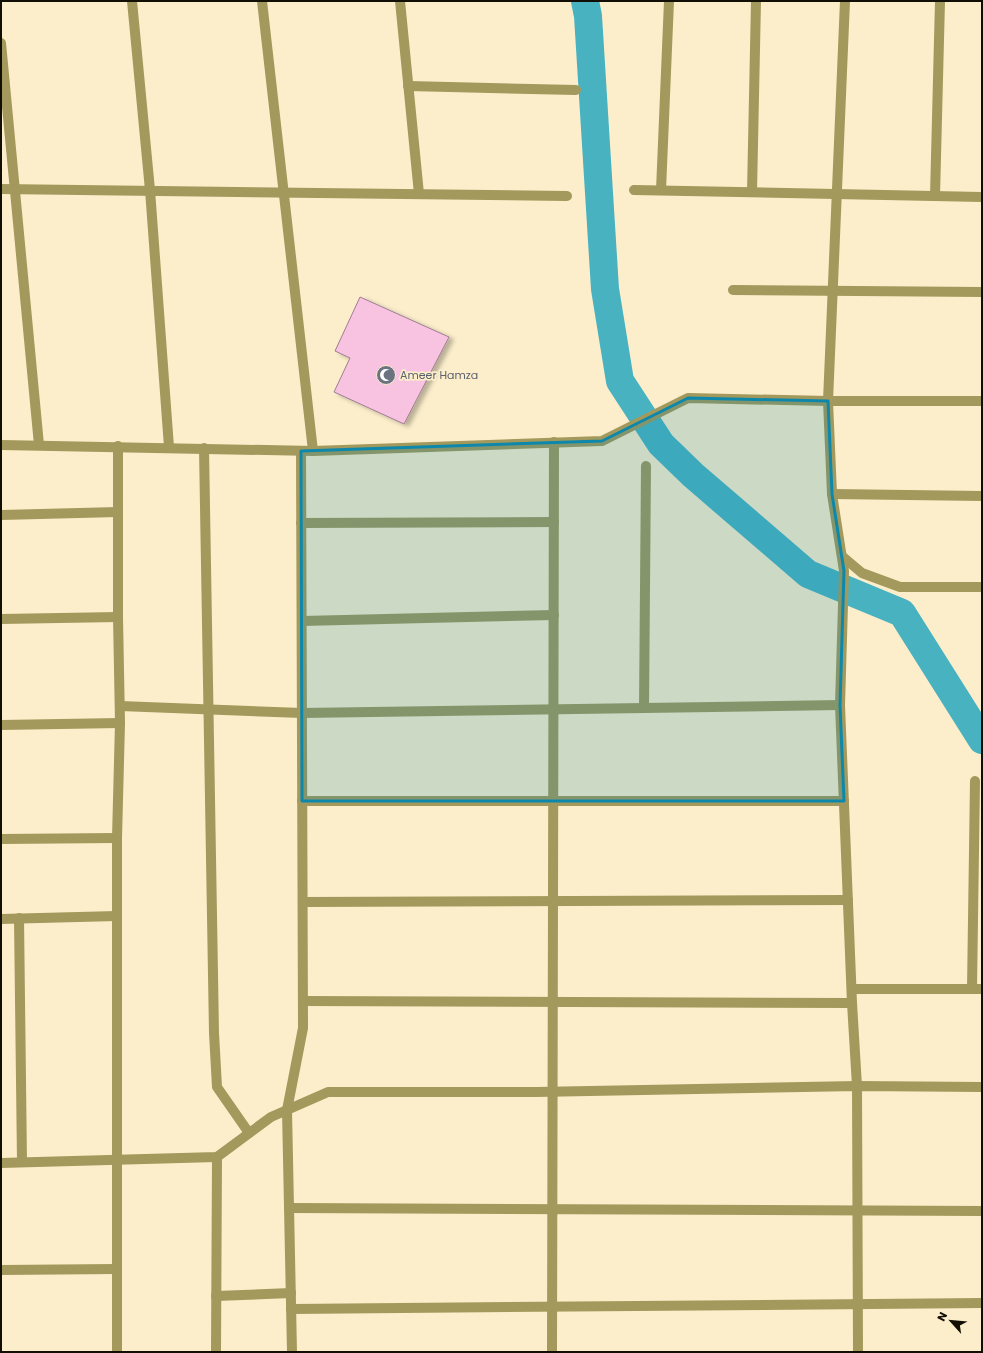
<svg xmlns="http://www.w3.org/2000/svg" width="983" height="1353" viewBox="0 0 983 1353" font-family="Poppins,sans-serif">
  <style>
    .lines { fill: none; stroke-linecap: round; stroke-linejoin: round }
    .canal { stroke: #48b2c1; stroke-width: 28 }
    .building { fill: #f8c2e1; stroke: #9e7d90; filter: url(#shadow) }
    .minor { stroke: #a3995c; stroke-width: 10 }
    .marked { fill: #0d88ab; fill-opacity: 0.2; stroke: #0d88ab; stroke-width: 3; stroke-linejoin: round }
    .labels { text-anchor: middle; stroke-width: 3.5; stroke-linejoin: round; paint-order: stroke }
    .worship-label { font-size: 11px; fill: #5b616d; stroke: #fceecb; text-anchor: start }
  </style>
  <defs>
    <filter id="shadow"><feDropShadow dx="4.5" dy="2.5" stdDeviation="2" flood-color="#0004"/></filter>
  </defs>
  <rect width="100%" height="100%" fill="#fceecb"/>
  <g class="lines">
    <polyline class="canal" points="585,1 588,16 605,289 620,381 661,444 693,475 808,574 902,613 982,740"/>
  </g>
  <polygon class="building" points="360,297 449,337 404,424 334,392 350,358 335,351"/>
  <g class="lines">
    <g class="minor">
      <polyline points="132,1 150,190 169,447"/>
      <polyline points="262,1 313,451"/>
      <polyline points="400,1 419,194"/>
      <polyline points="845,1 828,401 832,494 844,571 840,705 852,1003 857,1086 858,1352"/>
      <polyline points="1,43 39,445"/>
      <polyline points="408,86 576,90"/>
      <polyline points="1,189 567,196"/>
      <polyline points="634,190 982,197"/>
      <polyline points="661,190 669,1"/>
      <polyline points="752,192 756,1"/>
      <polyline points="935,196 940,1"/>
      <polyline points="733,290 982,292"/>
      <polyline points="1,445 313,451 602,441 688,398 828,401 982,401"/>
      <polyline points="204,448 214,1033 217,1087 249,1133"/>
      <polyline points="832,494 982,496"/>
      <polyline points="1,515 118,512"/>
      <polyline points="301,523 554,522"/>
      <polyline points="843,557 862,573 900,587 982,587"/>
      <polyline points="1,619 118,617"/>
      <polyline points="302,621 554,615"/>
      <polyline points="120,706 302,713 840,705"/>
      <polyline points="644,708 646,466"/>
      <polyline points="1,725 120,723"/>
      <polyline points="302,801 844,801"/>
      <polyline points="1,839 117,838"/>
      <polyline points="303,902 848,900"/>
      <polyline points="19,918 22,1162"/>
      <polyline points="1,919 117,916"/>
      <polyline points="852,989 982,989"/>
      <polyline points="972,989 975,781"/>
      <polyline points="303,1001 852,1003"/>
      <polyline points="1,1163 217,1157 271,1117 328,1092 536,1092 857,1086 982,1087"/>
      <polyline points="289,1208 982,1211"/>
      <polyline points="1,1270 117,1269"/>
      <polyline points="216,1296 291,1293"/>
      <polyline points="291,1309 982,1303"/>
      <polyline points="117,1352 117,838 120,723 118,617 118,446"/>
      <polyline points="216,1352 217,1157"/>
      <polyline points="292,1352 287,1110 303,1028 301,451"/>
      <polyline points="552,1352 554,442"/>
    </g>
  </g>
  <path class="marked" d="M688,398L828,401L832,494L844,571L840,705L844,801H302L301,451L602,441Z"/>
  <defs>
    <g id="mosque-disc" transform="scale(1)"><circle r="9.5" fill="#6b7280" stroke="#fceecb"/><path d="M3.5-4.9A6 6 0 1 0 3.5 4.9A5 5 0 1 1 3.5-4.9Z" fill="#fff"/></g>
  </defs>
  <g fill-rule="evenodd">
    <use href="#mosque-disc" x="386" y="375"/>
  </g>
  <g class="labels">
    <g class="worship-label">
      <text x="400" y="379">Ameer Hamza</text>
    </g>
  </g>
  <rect width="983" height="1353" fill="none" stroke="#130e04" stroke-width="4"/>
  <g transform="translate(951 1321) rotate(297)" stroke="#fceecb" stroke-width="3" paint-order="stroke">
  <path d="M0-3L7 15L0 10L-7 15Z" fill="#130e04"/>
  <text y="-6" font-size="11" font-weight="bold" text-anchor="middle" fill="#130e04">N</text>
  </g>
</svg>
